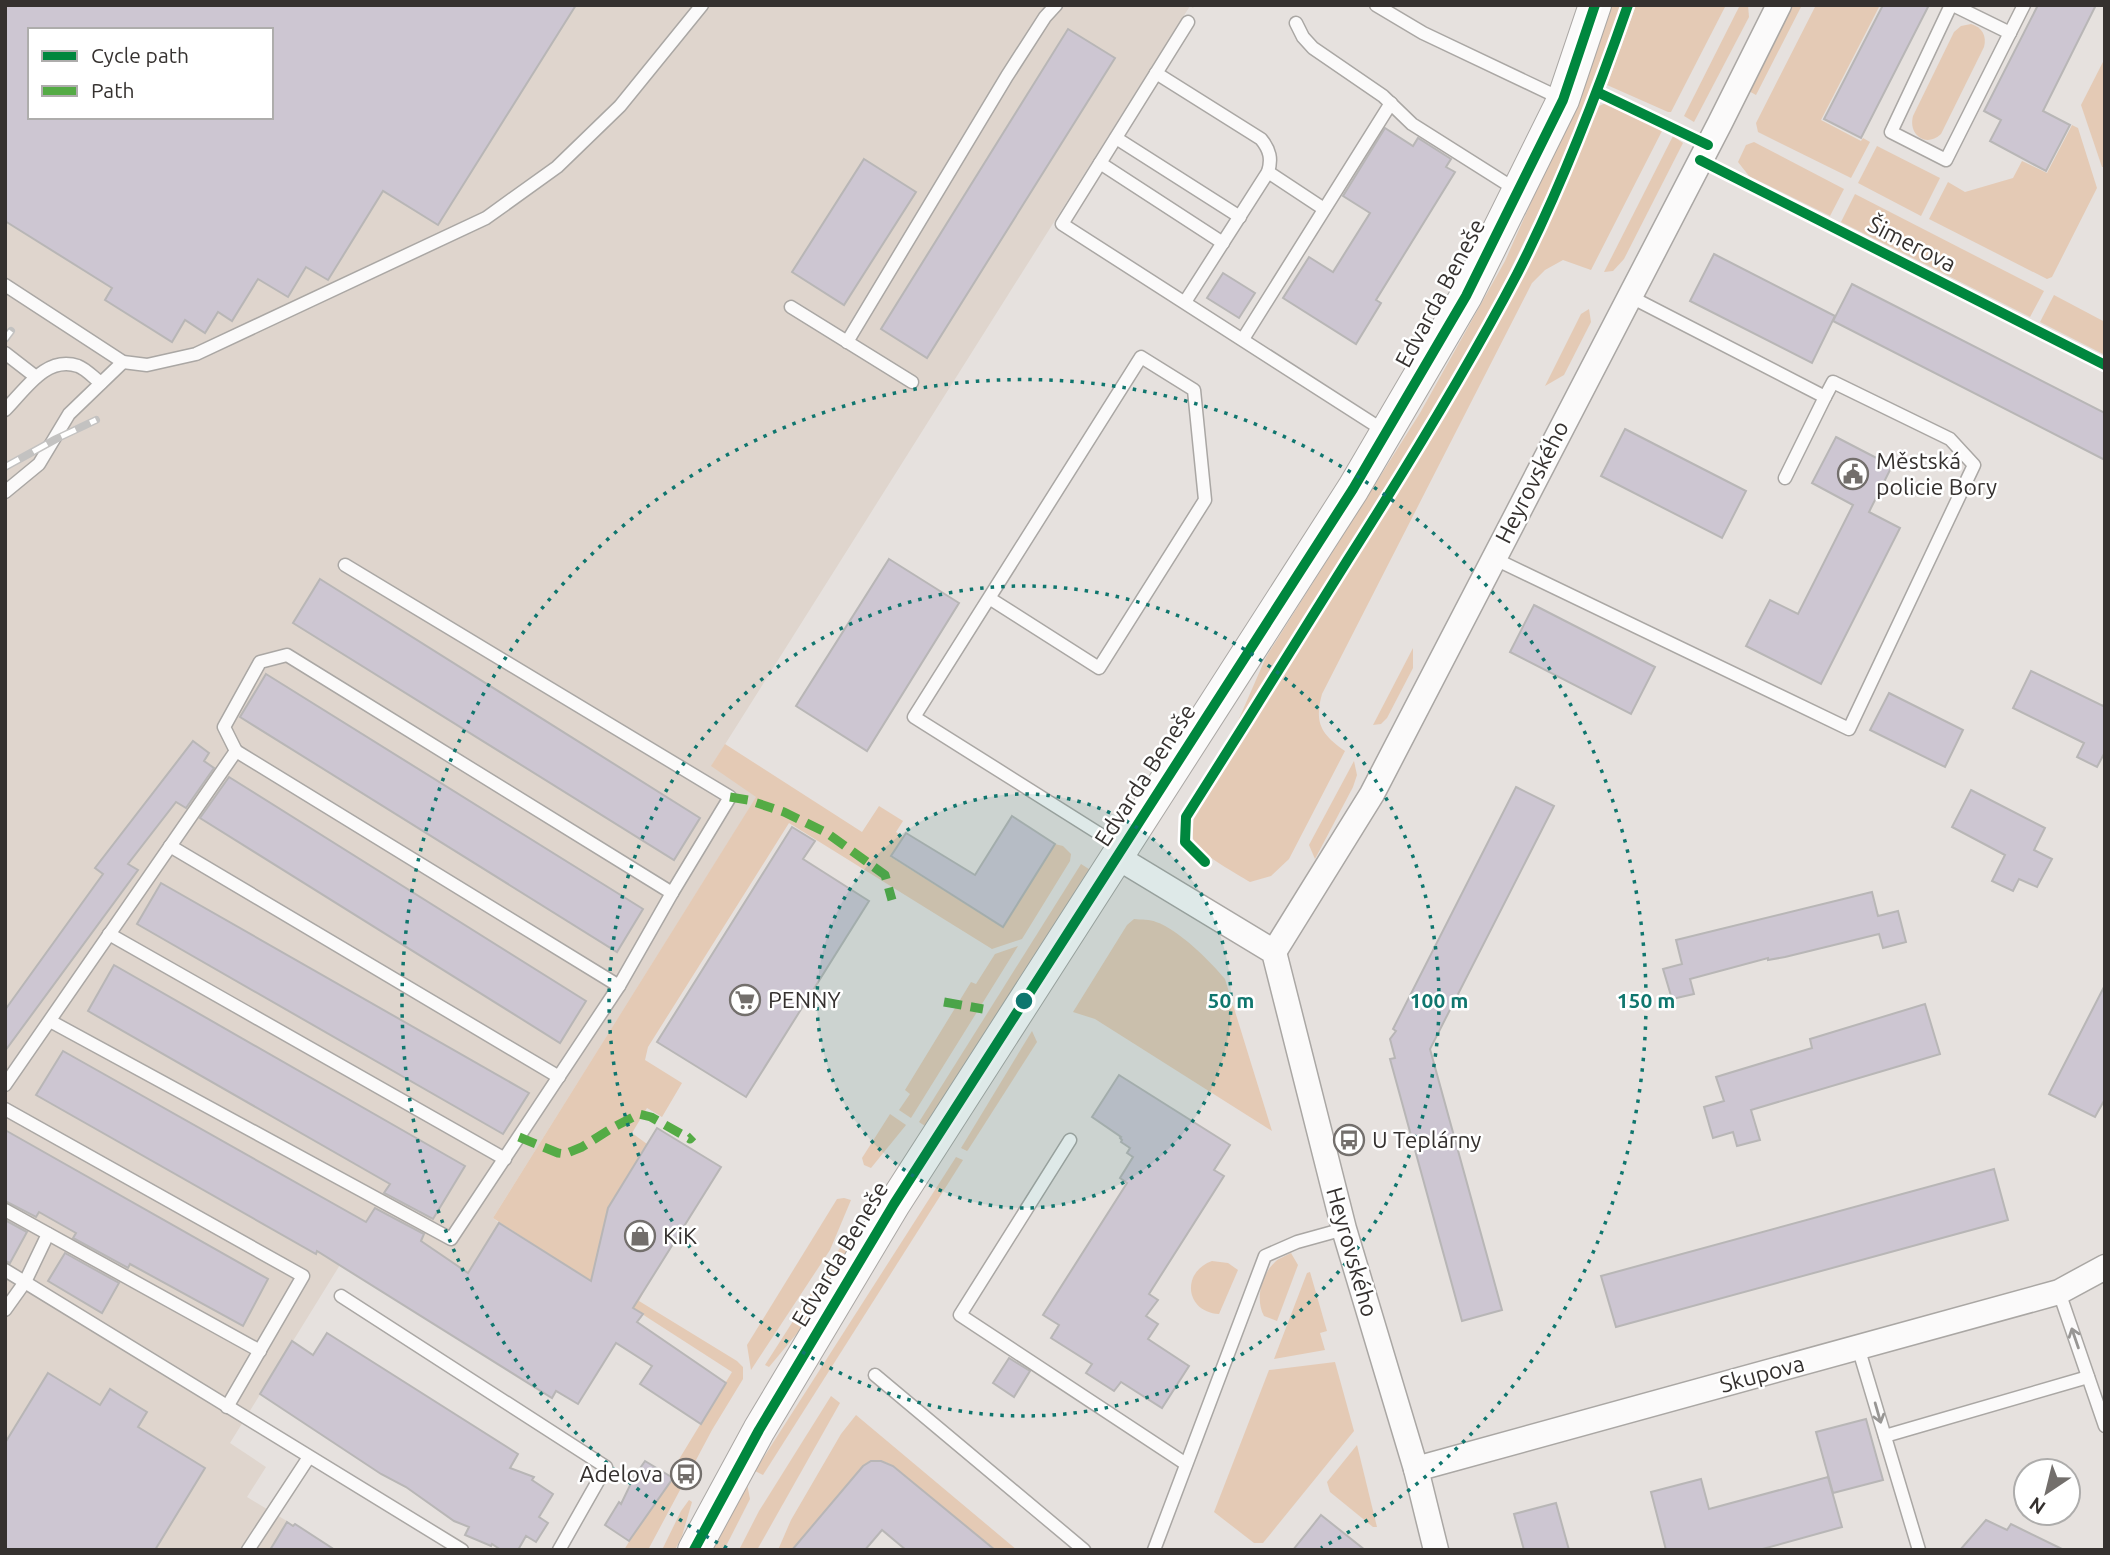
<svg xmlns="http://www.w3.org/2000/svg" width="2110" height="1555" viewBox="0 0 2110 1555" font-family="Ubuntu,sans-serif">
  <style>
    .built { fill: #dfd5cd; fill-rule: evenodd }
    .green { fill: #e4cab5 }
    .building { fill: #cdc6d2; stroke: #b8b6b6; stroke-width: 2; fill-rule: evenodd }
    .lines { fill: none; stroke-linecap: round; stroke-linejoin: round }
    .service-casing { stroke: #aaa7a4; stroke-width: 15 }
    .minor-casing { stroke: #aaa7a4; stroke-width: 27 }
    .tertiary-casing { stroke: #aaa7a4; stroke-width: 34 }
    .service { stroke: #fbfafa; stroke-width: 12 }
    .minor { stroke: #fbfafa; stroke-width: 24 }
    .tertiary { stroke: #fbfafa; stroke-width: 32 }
    .rail-casing { stroke: #c3c2c1; stroke-width: 8 }
    .rail { stroke: #fff; stroke-width: 5; stroke-dasharray: 16; stroke-linecap: butt }
    .quiet { stroke: #54ab45; stroke-width: 9; stroke-dasharray: 18 9; stroke-linecap: butt }
    .cycleway-casing { stroke: #fff; stroke-width: 15 }
    .cycleway { stroke: #00873e; stroke-width: 10 }
    .oneway { stroke: #989694 }
    .ring { fill: none; stroke: #0f766e; stroke-width: 3.5; stroke-dasharray: 3.5 7 }
    .labels { text-anchor: middle; stroke-width: 5; stroke-linejoin: round; paint-order: stroke }
    .street-label { font-size: 23px; fill: #35312f; stroke: #fff }
    .poi-label { font-size: 23px; fill: #35312f; stroke: #fff; text-anchor: start }
    .centre { fill: #0f766e; stroke: #fff; stroke-width: 3.5 }
    .ring-label { font-size: 21px; text-anchor: middle; font-weight: bold; fill: #0f766e; stroke: #fff; stroke-width: 5; stroke-linejoin: round; paint-order: stroke }
  </style>
  <rect width="100%" height="100%" fill="#e6e1de"/>
  <path class="built" d="M5,5H1195L1193,8L1190,6L712,765L757,796L493,1218L499,1223L467,1273L372,1213L230,1443L266,1467L247,1497L335,1550H5ZM30,30H271V117H30Z"/>
  <g class="green">
    <polygon points="1610,5 1621,5 1582,115 1542,205 1489,314 1445,393 1235,728 1266,657 1420,413 1505,261 1550,160 1583,80"/>
    <polygon points="1636,5 1726,5 1671,112 1668,112 1607,85"/>
    <polygon points="1740,5 1748,5 1749,17 1694,122 1684,116"/>
    <polygon points="1790,5 1802,5 1756,95 1747,90"/>
    <polygon points="1816,5 1880,5 1821,120 1861,141 1863,138 1870,142 1851,178 1758,132 1756,123"/>
    <path d="M1971,24C1982,27 1987,36 1984,47L1941,134C1926,148 1908,135 1913,116L1954,32L1961,26Z"/>
    <polygon points="2105,58 2105,167 2102,167 2081,105"/>
    <path d="M1610,101L1656,123L1661,126L1662,131L1591,270L1563,260L1545,270L1532,283L1322,694C1314,723 1321,734 1345,751L1289,859L1271,876L1250,882C1237,874 1202,855 1195,843C1190,835 1192,825 1194,816L1430,441L1502,316L1565,186L1599,106Z"/>
    <polygon points="2072,125 2078,128 2097,188 2052,277 2047,279 1929,219 1948,182 1965,192 2013,178 2022,161 2047,173"/>
    <polygon points="1673,136 1683,143 1624,259 1613,271 1604,272"/>
    <polygon points="1754,142 1844,189 1830,216 1749,176 1738,162 1746,145"/>
    <polygon points="1877,146 1940,178 1921,216 1858,183"/>
    <polygon points="1855,194 2044,291 2030,317 1841,222"/>
    <polygon points="2054,295 2105,322 2105,355 2040,322"/>
    <polygon points="1589,309 1591,322 1564,375 1545,386 1581,314"/>
    <polygon points="1413,648 1413,668 1387,718 1381,724 1373,725"/>
    <polygon points="725,744 862,832 879,806 903,821 896,832 903,837 891,857 1002,927 1055,844 1063,846 1071,854 1070,861 1022,939 992,949 789,823 648,1047 645,1060 682,1083 662,1117 647,1108 632,1133 647,1144 608,1208 595,1264 643,1293 639,1301 737,1361 743,1367 743,1379 712,1430 648,1550 624,1550 732,1372 493,1218 756,797 711,766"/>
    <polygon points="1354,761 1357,775 1353,787 1315,859 1309,845"/>
    <polygon points="1081,864 1092,871 928,1128 919,1122"/>
    <path d="M1134,919C1141,920 1150,919 1156,922C1178,929 1211,962 1225,979L1272,1131L1095,1019L1073,1012L1127,925Z"/>
    <polygon points="1018,946 911,1118 899,1110 910,1094 905,1090 971,982 976,984 995,954"/>
    <polygon points="1032,1031 1037,1042 968,1150 967,1151 961,1148"/>
    <polygon points="890,1114 906,1125 871,1168 864,1165 862,1158"/>
    <polygon points="956,1157 963,1160 763,1475 755,1471"/>
    <polygon points="844,1198 851,1200 830,1250 751,1370 747,1345 837,1199"/>
    <polygon points="859,1218 858,1235 809,1319 769,1367 765,1365"/>
    <path d="M1291,1253L1298,1265L1277,1321L1264,1316C1255,1300 1261,1275 1275,1262C1279,1258 1286,1256 1291,1253Z"/>
    <path d="M1212,1261L1228,1263L1238,1270L1219,1314C1185,1312 1181,1272 1212,1261Z"/>
    <polygon points="1310,1272 1327,1331 1320,1333 1325,1350 1274,1359 1307,1273"/>
    <polygon points="1335,1362 1354,1431 1263,1543 1254,1543 1214,1512 1269,1370"/>
    <polygon points="831,1396 840,1403 757,1550 739,1550 759,1511"/>
    <path d="M856,1415L1017,1550H995L893,1466C882,1459 874,1460 863,1466L792,1550H778L791,1520L841,1434Z"/>
    <polygon points="1357,1445 1377,1527 1373,1527 1330,1492 1327,1482"/>
    <polygon points="747,1484 750,1499 724,1550 712,1550"/>
    <polygon points="689,1500 692,1502 682,1536 675,1550 662,1550 681,1511"/>
  </g>
  <g class="building">
    <path d="M5,5H576L438,225L383,191L328,280L306,267L288,297L258,279L232,321L218,312L205,333L185,320L172,342L105,300L112,288L5,221ZM30,30H271V117H30Z"/>
    <polygon points="1883,5 1929,5 1861,138 1824,119"/>
    <polygon points="2038,5 2096,5 2043,111 2070,125 2046,171 1990,141 2001,120 1984,111"/>
    <polygon points="1068,29 1115,58 927,358 881,329"/>
    <polygon points="1385,128 1413,146 1418,138 1451,159 1446,167 1455,172 1376,300 1381,303 1356,344 1283,298 1309,257 1333,272 1370,213 1343,196"/>
    <polygon points="864,159 916,192 844,305 792,272"/>
    <polygon points="1714,254 1835,316 1812,363 1690,301"/>
    <polygon points="1223,273 1255,293 1239,318 1207,298"/>
    <polygon points="1852,284 2105,413 2105,460 1833,321"/>
    <polygon points="1625,429 1746,491 1722,538 1601,476"/>
    <polygon points="1836,437 1892,466 1869,512 1900,528 1821,684 1746,646 1770,600 1798,614 1853,505 1812,483"/>
    <polygon points="889,559 959,603 867,751 796,706"/>
    <polygon points="320,579 700,818 674,860 293,623"/>
    <polygon points="1534,605 1655,667 1631,714 1510,652"/>
    <polygon points="2031,671 2103,706 2105,702 2105,752 2097,767 2077,757 2084,743 2013,708"/>
    <polygon points="266,674 643,909 617,952 240,717"/>
    <polygon points="1889,693 1963,730 1945,767 1870,730"/>
    <polygon points="193,741 209,753 204,761 214,768 186,808 176,802 128,864 138,870 5,1051 5,1010 103,874 95,868"/>
    <polygon points="229,777 586,1001 560,1043 200,818"/>
    <polygon points="1516,787 1554,806 1430,1049 1502,1310 1462,1321 1390,1059 1395,1058 1390,1039 1396,1031 1393,1029"/>
    <polygon points="1971,790 2045,828 2034,850 2052,859 2037,887 2019,879 2013,891 1992,881 2005,855 1952,827"/>
    <polygon points="1012,816 1055,844 1003,927 891,856 906,833 975,875"/>
    <polygon points="792,827 815,841 803,859 869,901 746,1097 657,1042"/>
    <polygon points="161,883 529,1093 503,1134 137,924"/>
    <polygon points="1872,892 1878,916 1898,911 1906,942 1883,948 1879,934 1785,957 1768,960 1768,958 1690,979 1694,994 1672,999 1663,969 1682,964 1676,940"/>
    <polygon points="114,965 465,1166 433,1219 384,1193 390,1184 88,1011"/>
    <polygon points="2105,985 2105,1099 2095,1117 2049,1094"/>
    <polygon points="1925,1004 1940,1054 1751,1110 1760,1140 1737,1146 1733,1132 1713,1138 1704,1107 1724,1101 1716,1077 1812,1048 1810,1039"/>
    <polygon points="63,1051 366,1222 375,1208 424,1234 421,1241 468,1273 499,1223 591,1281 608,1208 657,1128 721,1167 633,1308 643,1314 637,1322 726,1383 701,1424 640,1384 652,1366 616,1343 578,1404 556,1391 552,1398 317,1251 316,1254 36,1095"/>
    <polygon points="1119,1075 1230,1145 1214,1170 1224,1176 1149,1294 1158,1300 1146,1316 1158,1324 1148,1339 1189,1366 1162,1408 1121,1382 1114,1391 1086,1373 1092,1364 1051,1338 1059,1325 1043,1315 1127,1183 1120,1178 1133,1157 1127,1153 1130,1148 1121,1142 1122,1140 1120,1138 1121,1137 1092,1117"/>
    <polygon points="5,1130 268,1279 243,1326 130,1264 128,1268 73,1238 76,1233 39,1212 36,1217 5,1201"/>
    <polygon points="1994,1169 2008,1220 1616,1327 1601,1276"/>
    <polygon points="5,1220 27,1232 10,1263 5,1261"/>
    <polygon points="65,1253 119,1283 102,1313 48,1281"/>
    <polygon points="327,1333 518,1454 510,1468 534,1477 532,1480 553,1494 539,1517 548,1523 536,1542 526,1536 518,1550 501,1550 492,1544 491,1546 465,1535 469,1527 454,1521 406,1487 381,1474 260,1394 292,1341 313,1355"/>
    <polygon points="1009,1358 1030,1371 1014,1397 993,1383"/>
    <polygon points="48,1373 100,1405 110,1389 121,1396 147,1412 138,1427 205,1468 155,1550 5,1550 5,1443"/>
    <polygon points="1866,1419 1883,1480 1833,1493 1816,1432"/>
    <polygon points="645,1461 673,1478 629,1541 605,1525 619,1502 621,1504 634,1477"/>
    <polygon points="871,1461 881,1461 893,1466 995,1550 906,1550 882,1530 865,1550 792,1550 863,1466"/>
    <polygon points="1828,1477 1842,1527 1759,1550 1666,1550 1651,1492 1701,1479 1709,1509"/>
    <polygon points="1556,1503 1569,1550 1524,1550 1514,1514"/>
    <polygon points="1321,1515 1365,1550 1293,1550"/>
    <polygon points="1986,1520 2007,1530 2011,1524 2064,1550 1960,1550"/>
    <polygon points="287,1522 293,1526 295,1524 335,1550 270,1550"/>
  </g>
  <g class="lines">
    <g class="service-casing">
      <g id="service">
        <polyline points="1376,5 1423,33 1562,99"/>
        <polyline points="1951,5 1891,132 1946,160 2024,5"/>
        <polyline points="1953,5 2010,33"/>
        <polyline points="1188,22 1062,224 1386,432"/>
        <polyline points="1296,23 1303,37 1313,48 1383,96 1412,124 1518,191"/>
        <path d="M1156,73L1261,139C1270,150 1272,159 1268,172L1185,302"/>
        <polyline points="1116,138 1240,217"/>
        <polyline points="1100,163 1223,243"/>
        <polyline points="1268,172 1324,209"/>
        <polyline points="5,285 123,362 147,365 196,354 486,218 557,167 620,106 702,5"/>
        <polyline points="791,307 912,382"/>
        <polyline points="1243,339 1391,103"/>
        <polyline points="847,342 1007,76 1045,17 1056,5"/>
        <polyline points="5,353 36,377"/>
        <path d="M5,410C25,390 46,355 78,366C86,369 94,378 101,383"/>
        <polyline points="1785,478 1825,397"/>
        <polyline points="5,492 39,464 69,414 123,362"/>
        <polyline points="1493,558 1849,729 1974,465 1950,439 1833,382 1825,397 1629,296"/>
        <polyline points="345,565 730,797 672,893"/>
        <polyline points="989,598 1099,668 1205,500 1194,390 1141,357 914,717 1122,848"/>
        <polyline points="236,751 224,727 260,662 287,655 672,893 619,986"/>
        <polyline points="170,846 559,1077"/>
        <polyline points="109,934 505,1159"/>
        <polyline points="5,1085 236,751 619,986 451,1239 50,1021"/>
        <polyline points="5,1109 303,1276 227,1407"/>
        <polyline points="1070,1140 960,1315 1186,1464"/>
        <polyline points="5,1210 260,1351"/>
        <polyline points="5,1270 462,1550"/>
        <polyline points="2059,1292 2105,1426"/>
        <polyline points="341,1296 606,1467 559,1550"/>
        <polyline points="5,1310 25,1282 48,1234"/>
        <polyline points="1858,1347 1919,1550"/>
        <polyline points="875,1375 1084,1550"/>
        <polyline points="1885,1436 2088,1377"/>
        <polyline points="248,1550 309,1457"/>
        <polyline points="1154,1550 1265,1256 1297,1242 1344,1229"/>
      </g>
    </g>
    <g class="minor-casing">
      <g id="minor">
        <polyline points="1117,857 1274,952 1344,1229 1416,1469 1436,1550"/>
        <polyline points="1274,952 1372,794 1720,123 1779,5"/>
        <polyline points="1416,1469 2059,1292 2105,1267"/>
      </g>
    </g>
    <g class="tertiary-casing">
      <polyline id="tertiary" points="694,1550 759,1430 894,1204 1353,489 1466,296 1563,100 1595,5"/>
    </g>
    <use href="#service" class="service"/>
    <use href="#minor" class="minor"/>
    <use href="#tertiary" class="tertiary"/>
    <g class="rail-casing">
      <g id="rail">
        <polyline points="5,339 11,331"/>
        <polyline points="5,467 56,439 96,420"/>
      </g>
    </g>
    <use href="#rail" class="rail"/>
    <g class="quiet">
      <polyline points="730,797 748,800 784,812 827,833 885,875 892,900"/>
      <polyline points="944,1002 983,1009"/>
      <polyline points="519,1137 558,1153 565,1154 582,1147 612,1128 639,1114 651,1117 690,1139 693,1136"/>
    </g>
    <g class="cycleway-casing">
      <g id="cycleway">
        <polyline points="1597,92 1708,145"/>
        <polyline points="1700,160 2105,365"/>
        <path d="M1205,862L1185,842L1186,817C1240,732 1294,646 1347,561C1407,467 1465,373 1517,274C1561,188 1596,97 1628,5"/>
        <polyline points="694,1550 759,1430 894,1204 1353,489 1466,296 1563,100 1595,5"/>
      </g>
    </g>
    <use href="#cycleway" class="cycleway"/>
  </g>
  <defs><path id="oneway-shaft" d="M-6 0H5M1.5-3L5.5 0L1.5 3" fill="none" stroke-width="1.6" stroke-linecap="round" stroke-linejoin="round" transform="scale(1.75)"/></defs>
  <g class="oneway">
    <use href="#oneway-shaft" transform="translate(2075 1338) rotate(-109)"/>
    <use href="#oneway-shaft" transform="translate(1878 1413) rotate(74)"/>
  </g>
  <circle cx="1024" cy="1001" r="207" fill="#0f766e" fill-opacity=".12"/>
  <g class="ring">
    <circle cx="1024" cy="1001" r="207"/>
    <circle cx="1024" cy="1001" r="415"/>
    <path d="M727 1548A622 622 0 1 1 1321 1548"/>
  </g>
  <defs>
    <g id="civic-ring" transform="scale(1.575)"><circle r="9.5" fill="#fff" stroke="#736f6c" stroke-width="1.5"/><path d="M-.6-6.5H3V-4.5H.6V-3L4-1V1h2V6H-6V1h2V-1L-.6-3ZM-1.2 2.5V6h2.4V2.5Z" fill="#736f6c"/></g>
    <g id="supermarket-ring" transform="scale(1.575)"><circle r="9.5" fill="#fff" stroke="#736f6c" stroke-width="1.5"/><path d="M-6-5.5h2.5l.6 2H6L4.5 2H-2.5L-4.4-4H-6ZM-1.5 3.2a1.3 1.3 0 1 0 .1 0ZM3 3.2a1.3 1.3 0 1 0 .1 0Z" fill="#736f6c"/></g>
    <g id="bus-ring" transform="scale(1.575)"><circle r="9.5" fill="#fff" stroke="#736f6c" stroke-width="1.5"/><path d="M-5-6H5V4H4V6H2V4H-2V6H-4V4H-5ZM-3.5-4V0h7V-4ZM-3.5 1.2v1.5H-2V1.2ZM2 1.2v1.5H3.5V1.2Z" fill="#736f6c"/></g>
    <g id="shop-ring" transform="scale(1.575)"><circle r="9.5" fill="#fff" stroke="#736f6c" stroke-width="1.5"/><path d="M-5-2.5h2.3a2.7 3.5 0 0 1 5.4 0H5L5.5 6h-11ZM-1.5-2.5h3a1.5 2.3 0 0 0-3 0Z" fill="#736f6c"/></g>
  </defs>
  <g fill-rule="evenodd">
    <use href="#civic-ring" x="1853" y="474"/>
    <use href="#supermarket-ring" x="745" y="1000"/>
    <use href="#bus-ring" x="1349" y="1140"/>
    <use href="#shop-ring" x="640" y="1236"/>
    <use href="#bus-ring" x="686" y="1474"/>
  </g>
  <g class="labels">
    <g class="street-label">
      <text transform="translate(1912 244) rotate(27)" y="8">Šimerova</text>
      <text transform="translate(1440 293) rotate(-62)" y="8">Edvarda Beneše</text>
      <text transform="translate(1532 482) rotate(-63)" y="8">Heyrovského</text>
      <text transform="translate(1145 775) rotate(-57)" y="8">Edvarda Beneše</text>
      <text transform="translate(1352 1252) rotate(74)" y="8">Heyrovského</text>
      <text transform="translate(840 1254) rotate(-59)" y="8">Edvarda Beneše</text>
      <text transform="translate(1762 1374) rotate(-15)" y="8">Skupova</text>
    </g>
    <g class="poi-label">
      <text x="1876" y="469">Městská<tspan x="1876" dy="26">policie Bory</tspan></text>
      <text x="768" y="1008">PENNY</text>
      <text x="1372" y="1148">U Teplárny</text>
      <text x="663" y="1244">KiK</text>
      <text x="663" y="1482" text-anchor="end">Adelova</text>
    </g>
  </g>
  <circle cx="1024" cy="1001" r="10" class="centre"/>
  <g class="ring-label">
    <text x="1231" y="1008">50 m</text>
    <text x="1439" y="1008">100 m</text>
    <text x="1646" y="1008">150 m</text>
  </g>
  <rect width="2110" height="1555" fill="none" stroke="#35312f" stroke-width="14"/>
  <rect x="28" y="28" width="245" height="91" fill="#ffffff" stroke="#aeadac" stroke-width="2"/>
  <rect x="42" y="51" width="35" height="10" fill="#00873e" stroke="#aeadac" stroke-width="2"/>
  <text x="91" y="63" font-size="21" fill="#35312f">Cycle path</text>
  <rect x="42" y="86" width="35" height="10" fill="#54ab45" stroke="#aeadac" stroke-width="2"/>
  <text x="91" y="98" font-size="21" fill="#35312f">Path</text>
  <g transform="translate(2047 1492) rotate(215)"><circle r="33" fill="#ffffff" stroke="#aeadac" stroke-width="2"/>
  <path d="M0-5L12 26L0 18L-12 26Z" fill="#736f6c"/>
  <text y="-10" font-size="19" font-weight="bold" text-anchor="middle" fill="#35312f">N</text>
  </g>
</svg>
